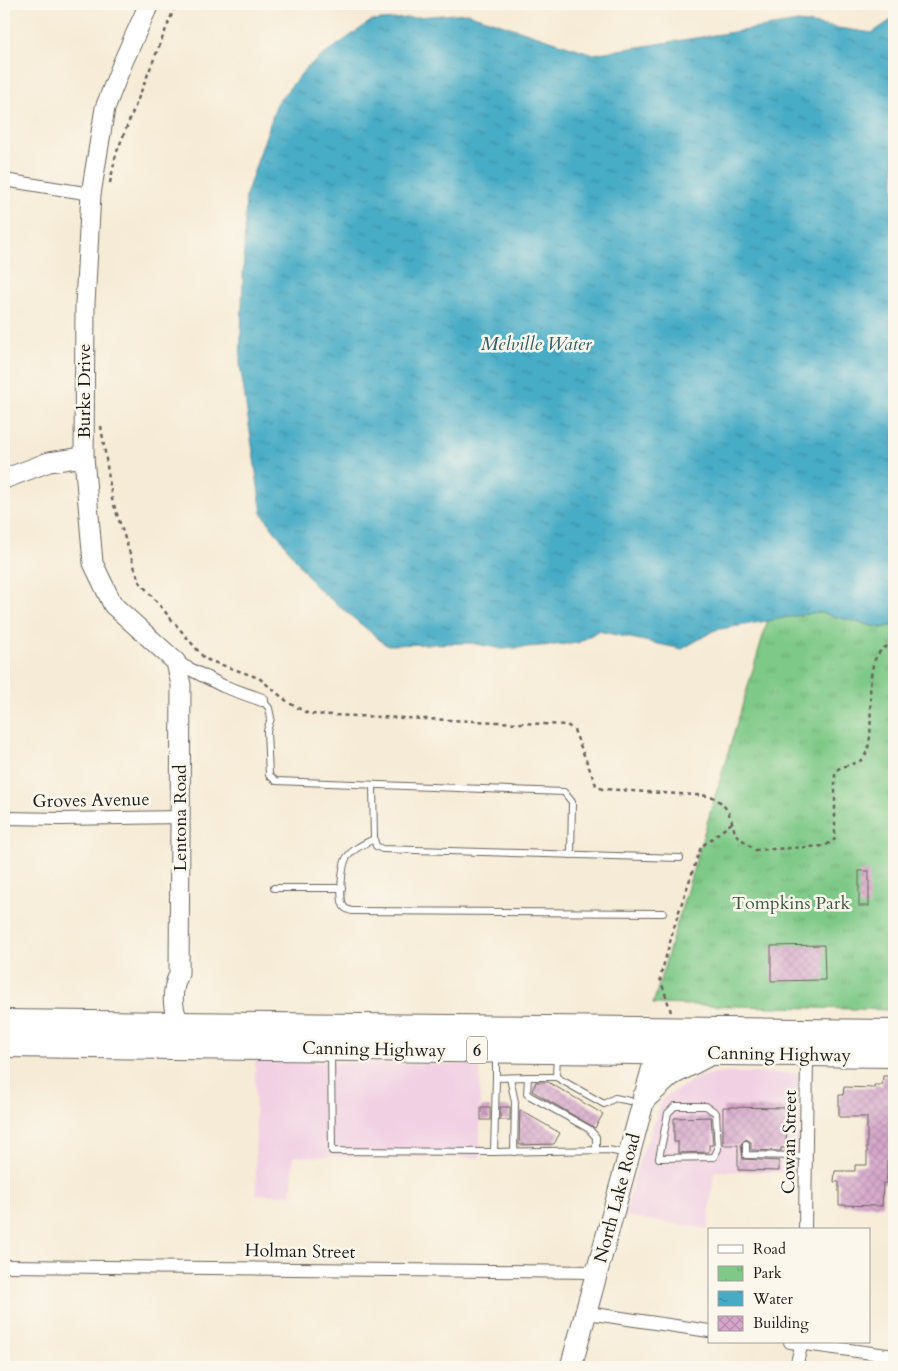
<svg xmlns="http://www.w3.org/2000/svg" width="898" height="1371" viewBox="0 0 898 1371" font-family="Cardo,serif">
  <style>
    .built { fill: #f1d0e3 }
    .park { fill: url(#park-tufts); stroke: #4d7252 }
    .water { fill: url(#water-ripples); stroke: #316471 }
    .building { fill: url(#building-cross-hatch) }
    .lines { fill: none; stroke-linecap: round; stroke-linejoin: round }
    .lane-casing { stroke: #68645d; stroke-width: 8 }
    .street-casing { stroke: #68645d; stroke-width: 14 }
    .secondary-casing { stroke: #68645d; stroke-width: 21 }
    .primary-casing { stroke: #68645d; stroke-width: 23 }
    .highway-casing { stroke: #68645d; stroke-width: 26 }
    .path { stroke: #68645d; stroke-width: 2.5; stroke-dasharray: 4 4; stroke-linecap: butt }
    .lane { stroke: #fff; stroke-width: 6 }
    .street { stroke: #fff; stroke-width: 12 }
    .secondary { stroke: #fff; stroke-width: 19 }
    .primary { stroke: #fff; stroke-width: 21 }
    .highway { stroke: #fff; stroke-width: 24 }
    .labels { text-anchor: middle; stroke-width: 5; stroke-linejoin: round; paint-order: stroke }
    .shield { fill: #fbf7ec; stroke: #5f5e5a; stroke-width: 1 }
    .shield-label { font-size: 16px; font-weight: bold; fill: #1c1c1c }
    .street-label { font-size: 18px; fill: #1c1c1c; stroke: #fbf7ec }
    .park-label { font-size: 18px; fill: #3e5941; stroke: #fbf7ec }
    .water-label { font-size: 19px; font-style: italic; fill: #2f5d68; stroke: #fbf7ec }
  </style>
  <defs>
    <pattern id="park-tufts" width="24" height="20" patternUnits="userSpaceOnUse" patternTransform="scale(1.25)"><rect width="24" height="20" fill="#7ec987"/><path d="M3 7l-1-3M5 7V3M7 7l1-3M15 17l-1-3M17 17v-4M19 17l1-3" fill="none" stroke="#6cac74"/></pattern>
    <pattern id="water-ripples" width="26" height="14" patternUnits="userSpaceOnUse" patternTransform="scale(1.25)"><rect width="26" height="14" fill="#46acc6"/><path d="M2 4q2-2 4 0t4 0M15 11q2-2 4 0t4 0" fill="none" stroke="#3a8ba0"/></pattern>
    <pattern id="building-cross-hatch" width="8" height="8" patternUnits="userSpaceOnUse" patternTransform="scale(1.25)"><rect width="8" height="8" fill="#d5a5ca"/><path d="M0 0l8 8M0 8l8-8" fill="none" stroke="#b68dad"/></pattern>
  </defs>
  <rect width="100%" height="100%" fill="#fbf7ec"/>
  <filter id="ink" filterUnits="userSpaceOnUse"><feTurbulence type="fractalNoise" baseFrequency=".02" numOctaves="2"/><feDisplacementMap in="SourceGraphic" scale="10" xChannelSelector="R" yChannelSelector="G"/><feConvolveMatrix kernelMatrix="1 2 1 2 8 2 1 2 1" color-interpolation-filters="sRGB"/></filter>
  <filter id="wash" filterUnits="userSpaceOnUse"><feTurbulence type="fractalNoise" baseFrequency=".0096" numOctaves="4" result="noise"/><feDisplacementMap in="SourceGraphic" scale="20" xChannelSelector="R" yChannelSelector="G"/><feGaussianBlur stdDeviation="1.12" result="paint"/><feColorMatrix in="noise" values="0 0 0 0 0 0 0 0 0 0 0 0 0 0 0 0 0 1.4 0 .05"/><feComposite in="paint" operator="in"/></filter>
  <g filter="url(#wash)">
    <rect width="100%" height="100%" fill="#f6ebd6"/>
    <g class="built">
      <polygon points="255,1061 480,1065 480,1158 293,1156 292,1195 256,1194"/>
      <polygon points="722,1073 798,1073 801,1173 714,1171 708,1229 624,1216 637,1168 662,1099 698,1077"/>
    </g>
    <polygon class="park" points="818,612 881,628 894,625 894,1010 653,1004 768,619"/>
    <polygon class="water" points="467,13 593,54 798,22 872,33 894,18 894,625 881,628 818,612 715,630 682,649 598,631 578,643 503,649 471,643 386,645 315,586 262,513 240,364 246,195 277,103 307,67 371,21"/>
    <g id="blocks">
      <g class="building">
        <rect x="859" y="871" width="10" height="35"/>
        <polygon points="824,945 825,980 771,981 771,946"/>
        <polygon points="883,1076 894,1076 894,1160 887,1160 887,1183 883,1183 882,1206 839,1205 839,1182 834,1182 835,1171 855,1171 855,1165 867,1165 867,1117 839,1117 839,1095 843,1095 844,1087 874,1088 874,1085 882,1085"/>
        <polygon points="536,1082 548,1082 603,1114 595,1128 532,1091"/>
        <rect x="481" y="1107" width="9" height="13"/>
        <rect x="500" y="1107" width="10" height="13"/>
        <polygon points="723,1107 787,1108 786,1148 781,1148 781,1151 751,1150 751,1142 746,1139 741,1144 743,1159 779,1161 779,1171 738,1170 738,1145 723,1145"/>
        <polygon points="520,1110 560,1133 554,1144 519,1145"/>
        <polygon points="711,1117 713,1145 709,1145 709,1152 678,1153 678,1142 674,1142 674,1118"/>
      </g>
    </g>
  </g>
  <g filter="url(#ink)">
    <use href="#blocks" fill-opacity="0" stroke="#68645d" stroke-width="1"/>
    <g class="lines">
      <g class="lane-casing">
        <g id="lane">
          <polyline points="262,700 269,708 271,718 267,731 269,775 276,781 564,792 572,802 571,855"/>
          <polyline points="373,785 374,839 376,846 382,849 680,858"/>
          <path d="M374,839C364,844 354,848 347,857C342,864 338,902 345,908C346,909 351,911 352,911L663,913"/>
          <polyline points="274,888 342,888"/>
          <polyline points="331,1054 332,1151 494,1152 608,1150 618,1152"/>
          <polyline points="496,1056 496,1078 528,1077"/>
          <polyline points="556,1077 557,1055"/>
          <polyline points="510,1078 515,1102 514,1152"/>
          <polygon points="675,1106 706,1106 716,1113 718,1149 714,1157 659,1158 668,1113"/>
          <polyline points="746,1144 746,1155 806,1156"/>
          <polyline points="596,1150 596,1137 589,1129 530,1096 527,1094 528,1077 556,1077 604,1104 615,1098 630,1101"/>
          <polyline points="494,1152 496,1078"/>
        </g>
      </g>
      <g class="street-casing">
        <g id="street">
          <polyline points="4,180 91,194"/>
          <polyline points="176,662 223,686 262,700"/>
          <polyline points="4,818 62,819 179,817"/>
          <polyline points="805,1230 807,1054"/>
          <polyline points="4,1266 597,1272"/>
          <polyline points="581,1312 709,1331"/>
          <polyline points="790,1342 894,1356"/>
          <polyline points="796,1367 802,1342"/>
        </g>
      </g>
      <g class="secondary-casing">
        <g id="secondary">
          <path d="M149,4L123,62L105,108L91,194L85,304L84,457L93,563L113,605L176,662L181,685L179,974C170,993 171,1017 187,1031"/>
          <polyline points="4,479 49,462 84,457"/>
        </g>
      </g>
      <g class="primary-casing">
        <polyline id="primary" points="571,1367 661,1037"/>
      </g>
      <g class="highway-casing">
        <g id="highway">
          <polyline points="4,1022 894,1032"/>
          <polyline points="4,1045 894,1055"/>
          <polyline points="645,1097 670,1074 708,1054"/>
        </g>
      </g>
      <g class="path">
        <polyline points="110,183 116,154 176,4"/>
        <path d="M101,426L112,499L139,581L205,659L259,678L289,703L309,714L567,725L574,730L596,785L602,789L711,796C726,803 732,817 735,834L755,850L825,846L835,839V775L838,769C845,765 855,764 860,761C886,741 850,652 894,644"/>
        <polyline points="671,1012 660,978 677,917 701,847 733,822"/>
      </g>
      <use href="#lane" class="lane"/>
      <use href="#street" class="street"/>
      <use href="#secondary" class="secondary"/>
      <use href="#primary" class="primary"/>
      <use href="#highway" class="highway"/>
    </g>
  </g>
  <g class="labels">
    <rect class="shield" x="467" y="1036.5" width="20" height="27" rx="4"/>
    <g class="shield-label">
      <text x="477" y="1056">6</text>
    </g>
    <g class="street-label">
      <text transform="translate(84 391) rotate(-90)" y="6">Burke Drive</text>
      <text transform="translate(91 800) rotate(-1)" y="6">Groves Avenue</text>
      <text transform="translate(180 818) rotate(-90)" y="6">Lentona Road</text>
      <text transform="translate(374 1049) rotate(1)" y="6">Canning Highway</text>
      <text transform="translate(779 1054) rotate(1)" y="6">Canning Highway</text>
      <text transform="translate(789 1142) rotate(-89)" y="6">Cowan Street</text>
      <text transform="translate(617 1198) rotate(-75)" y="6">North Lake Road</text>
      <text transform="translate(300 1251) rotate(1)" y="6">Holman Street</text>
    </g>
    <g class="park-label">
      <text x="791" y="909">Tompkins Park</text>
    </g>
    <g class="water-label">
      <text x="536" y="350">Melville Water</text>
    </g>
  </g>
  <rect width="898" height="1371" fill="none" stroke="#fbf7ec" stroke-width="20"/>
  <rect x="708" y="1228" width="162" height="115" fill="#fbf7ec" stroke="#a29f99"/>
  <rect x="718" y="1245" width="25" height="8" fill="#ffffff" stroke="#a29f99"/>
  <text x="753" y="1254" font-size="15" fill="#1c1c1c">Road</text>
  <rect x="718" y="1266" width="25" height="15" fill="url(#park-tufts)" stroke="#a29f99"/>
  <text x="753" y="1278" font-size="15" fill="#1c1c1c">Park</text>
  <rect x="718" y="1291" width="25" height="15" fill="url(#water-ripples)" stroke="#a29f99"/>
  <text x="753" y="1304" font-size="15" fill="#1c1c1c">Water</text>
  <rect x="718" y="1316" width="25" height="15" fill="url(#building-cross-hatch)" stroke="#a29f99"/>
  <text x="753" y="1328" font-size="15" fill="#1c1c1c">Building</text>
</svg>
